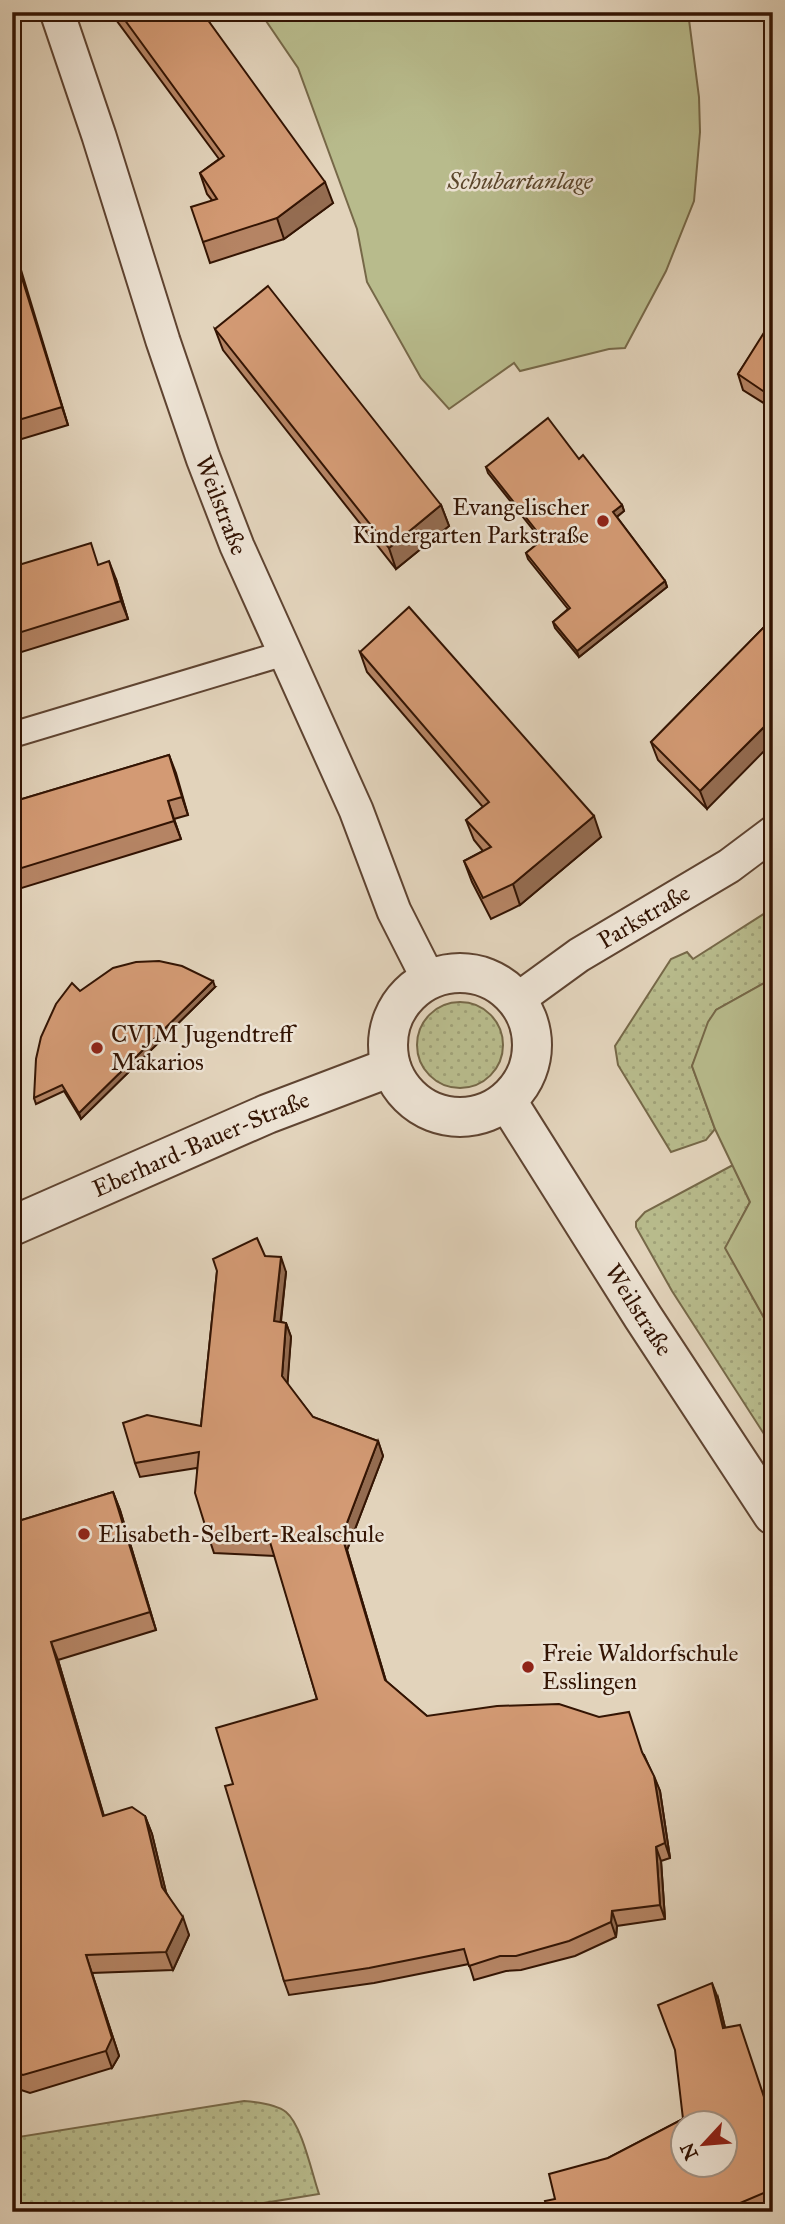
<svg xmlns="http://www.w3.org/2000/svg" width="785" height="2224" viewBox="0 0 785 2224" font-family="'IM FELL Great Primer',serif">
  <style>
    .grass { fill: url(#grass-dots); stroke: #766848; stroke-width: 2 }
    .park { fill: #b8bb8c; stroke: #766848; stroke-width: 2 }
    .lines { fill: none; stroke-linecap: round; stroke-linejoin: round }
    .pedestrian-casing { stroke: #5f4431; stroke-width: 28 }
    .minor-casing { stroke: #5f4431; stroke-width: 37 }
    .tertiary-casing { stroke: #5f4431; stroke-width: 42 }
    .pedestrian { stroke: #ece2d3; stroke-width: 24 }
    .minor { stroke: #ece2d3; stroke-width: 33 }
    .tertiary { stroke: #ece2d3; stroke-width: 38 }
    .wall { fill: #b58464; stroke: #331403; stroke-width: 2 }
    .shaded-wall { fill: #946c51; stroke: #331403; stroke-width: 2 }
    .building { fill: #d39a74; stroke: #331403; stroke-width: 2; fill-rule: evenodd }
    .poi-dot { fill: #8f2418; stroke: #ece2d3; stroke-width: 2.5 }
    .labels { text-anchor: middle; stroke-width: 5; stroke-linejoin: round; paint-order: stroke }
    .park-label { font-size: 24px; font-style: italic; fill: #5b462c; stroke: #ece2d3 }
    .street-label { font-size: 24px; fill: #331403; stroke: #ece2d3 }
    .poi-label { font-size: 24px; fill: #331403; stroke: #ece2d3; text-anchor: start }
  </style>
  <defs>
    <pattern id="grass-dots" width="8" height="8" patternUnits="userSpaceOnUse" patternTransform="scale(1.75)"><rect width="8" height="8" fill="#b8bb8c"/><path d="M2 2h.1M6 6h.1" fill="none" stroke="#9fa077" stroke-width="1.8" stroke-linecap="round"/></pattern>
  </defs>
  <rect width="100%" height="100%" fill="#e2d3bb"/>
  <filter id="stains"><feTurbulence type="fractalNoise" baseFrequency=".00286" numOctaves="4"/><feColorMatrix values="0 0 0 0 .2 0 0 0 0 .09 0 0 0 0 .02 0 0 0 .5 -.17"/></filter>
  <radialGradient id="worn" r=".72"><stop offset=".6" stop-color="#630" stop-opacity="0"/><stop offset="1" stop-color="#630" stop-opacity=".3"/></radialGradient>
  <g class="grass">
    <polygon points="773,908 773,978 716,1010 692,1066 715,1129 706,1140 671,1152 618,1065 615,1046 671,959 687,952 693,959"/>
    <circle cx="460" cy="1045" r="43"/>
    <polygon points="733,1165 750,1202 726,1248 773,1334 773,1448 672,1291 636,1227 636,1222 645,1212"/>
    <path d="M244,2101C256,2102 277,2105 286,2112C302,2125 312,2174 319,2194L209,2212H12V2138Z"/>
  </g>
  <g class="park">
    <polygon points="260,12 688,12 699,97 700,132 694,201 666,271 625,348 609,349 520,371 514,363 449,409 421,378 367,282 357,229 298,68"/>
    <polygon points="773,978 773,1334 725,1248 750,1202 715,1129 692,1066 708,1022 716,1010"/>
  </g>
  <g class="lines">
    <g class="pedestrian-casing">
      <polyline id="pedestrian" points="12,735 285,653"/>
    </g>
    <g class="minor-casing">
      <g id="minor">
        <path id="s1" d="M57,12L99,136L163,341L203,458L237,546L356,810L394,911L429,980"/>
        <path id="s2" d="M517,1000L579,955L729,866L773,833"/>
      </g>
    </g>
    <g class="tertiary-casing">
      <g id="tertiary">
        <circle cx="460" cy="1045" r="72"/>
        <path id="s3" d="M507,1101L643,1317L773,1515"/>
        <path id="s4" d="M12,1226L267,1114L391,1067"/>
      </g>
    </g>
    <use href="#pedestrian" class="pedestrian"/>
    <use href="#minor" class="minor"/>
    <use href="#tertiary" class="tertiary"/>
  </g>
  <g class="wall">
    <polygon points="113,12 202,12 333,203 284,239 210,263 203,242 212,200 207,194 200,173 219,159 114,17"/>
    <polygon points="12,245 68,425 12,442"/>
    <polygon points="773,321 773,409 743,390 738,374"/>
    <polygon points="215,329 441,505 449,526 396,569 223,350"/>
    <polygon points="579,459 622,505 624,511 617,517 665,581 667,587 579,657 555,628 553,622 568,609 528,559 526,553 542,541 488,473 486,467"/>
    <polygon points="99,565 116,579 128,619 12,655 12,567"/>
    <polygon points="773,618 707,809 658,760 651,742"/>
    <polygon points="360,652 601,837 520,905 491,919 472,882 464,861 483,851 474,840 466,820 483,807 367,672"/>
    <polygon points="169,755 188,815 174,819 181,839 12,891 12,802"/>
    <polygon points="215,987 81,1119 64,1091 36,1104 34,1098 80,991"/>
    <polygon points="265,1256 286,1272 281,1322 286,1323 291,1337 287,1384 313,1417 378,1441 383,1456 347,1550 386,1681 427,1716 644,1755 660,1791 670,1858 661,1861 665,1919 617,1926 616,1937 575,1956 521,1970 506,1971 474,1980 469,1964 374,1983 289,1995 284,1981 233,1784 317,1699 275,1556 214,1553 209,1538 197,1468 140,1477 135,1463 201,1426 217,1271"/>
    <polygon points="113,1492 120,1510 156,1630 58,1660 104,1816 145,1816 152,1834 166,1892 189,1935 173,1970 92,1973 119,2056 112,2068 30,2093 12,2087 12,1523"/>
    <polygon points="718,1998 725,2028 765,2098 773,2107 773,2206 760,2212 548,2212 555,2199 608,2158 683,2119"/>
  </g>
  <g class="shaded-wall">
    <polygon points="325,182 333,203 284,239 277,218"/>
    <polygon points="12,245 18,260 68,425 62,407"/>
    <polygon points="773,389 773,406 769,395"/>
    <polygon points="441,505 449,526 396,569 389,548"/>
    <polygon points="622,505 624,511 615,518 613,512"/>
    <polygon points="109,561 116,579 128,619 121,601"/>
    <polygon points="665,581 667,587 579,657 577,651"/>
    <polygon points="773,718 773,742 707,809 700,791"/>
    <polygon points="169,755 176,773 188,815 182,797"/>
    <polygon points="168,801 174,819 181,839 174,821"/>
    <polygon points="594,816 601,837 520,905 513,884"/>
    <polygon points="213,981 215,987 81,1119 79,1113"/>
    <polygon points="281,1257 286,1272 279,1335 274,1321"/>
    <polygon points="286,1323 291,1337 287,1391 282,1376"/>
    <polygon points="378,1441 383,1456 347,1550 390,1695 342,1536"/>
    <polygon points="113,1492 120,1510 156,1630 150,1612"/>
    <polygon points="51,1642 58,1660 109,1834 103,1816"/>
    <polygon points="654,1776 660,1791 670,1858 665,1843"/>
    <polygon points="145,1816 152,1834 169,1905 162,1887"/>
    <polygon points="656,1847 661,1861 665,1919 660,1905"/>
    <polygon points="612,1911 617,1926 616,1937 611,1922"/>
    <polygon points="183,1917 189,1935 173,1970 166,1952"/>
    <polygon points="86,1955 119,2056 112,2068 106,2051"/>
    <polygon points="712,1983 718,1998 729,2044 723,2028"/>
  </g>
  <g class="building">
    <polygon points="119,12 202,12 325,182 277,218 203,242 191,207 217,199 200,173 224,156"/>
    <polygon points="12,246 62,407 12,422"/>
    <polygon points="268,286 441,505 389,548 215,329"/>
    <polygon points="772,320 773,321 773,389 769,395 738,374"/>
    <polygon points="548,418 579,459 583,455 622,505 613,512 665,581 577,651 553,622 570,608 526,553 543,539 486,467"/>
    <polygon points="91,543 98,565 109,561 121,601 12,635 12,567"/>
    <polygon points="409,607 594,816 513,884 483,898 464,861 491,847 466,820 489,802 360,652"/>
    <polygon points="773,618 773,718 700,791 651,742"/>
    <polygon points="169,755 182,797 168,801 174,821 12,871 12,802"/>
    <polygon points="159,961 182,966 213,981 79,1113 62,1085 34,1098 36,1059 41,1037 56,1004 72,983 80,991 113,968 136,962"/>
    <polygon points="257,1238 265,1256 281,1257 274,1321 286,1323 282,1376 313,1417 378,1441 342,1536 385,1680 427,1716 497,1706 559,1704 599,1717 629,1712 642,1752 654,1776 665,1843 656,1847 660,1905 612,1911 611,1922 569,1941 516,1956 500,1956 469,1966 464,1949 369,1968 284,1981 225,1786 233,1784 216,1728 317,1699 270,1542 209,1538 195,1493 199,1452 135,1463 123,1423 147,1415 201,1426 217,1271 213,1259"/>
    <polygon points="113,1492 150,1612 51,1642 103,1816 132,1807 145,1816 162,1887 183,1917 166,1952 86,1955 112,2038 106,2051 23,2075 12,2071 12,1523"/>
    <path d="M712,1983L723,2028L740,2025L764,2097L773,2107V2189L719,2212H548L545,2201L555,2199L549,2174L608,2158L683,2119L675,2050L658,2005ZM683,2123H725V2165H683Z"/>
  </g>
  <g class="poi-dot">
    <circle cx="603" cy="521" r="7"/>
    <circle cx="97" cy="1048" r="7"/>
    <circle cx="84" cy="1534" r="7"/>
    <circle cx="528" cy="1667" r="7"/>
  </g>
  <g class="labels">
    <g class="park-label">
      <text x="520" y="189">Schubartanlage</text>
    </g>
    <g class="street-label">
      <text dy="8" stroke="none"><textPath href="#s1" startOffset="520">Weilstraße</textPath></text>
      <text dy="8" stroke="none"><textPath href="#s2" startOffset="152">Parkstraße</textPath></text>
      <text dy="8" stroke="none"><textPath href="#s4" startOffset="206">Eberhard-Bauer-Straße</textPath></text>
      <text dy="8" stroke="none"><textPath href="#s3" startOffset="247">Weilstraße</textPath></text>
    </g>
    <g class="poi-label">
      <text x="589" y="515" text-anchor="end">Evangelischer<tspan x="589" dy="28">Kindergarten Parkstraße</tspan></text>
      <text x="111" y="1042">CVJM Jugendtreff<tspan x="111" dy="28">Makarios</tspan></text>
      <text x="98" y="1542">Elisabeth-Selbert-Realschule</text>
      <text x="542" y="1661">Freie Waldorfschule<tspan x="542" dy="28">Esslingen</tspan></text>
    </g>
  </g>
  <rect width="785" height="2224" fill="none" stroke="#e2d3bb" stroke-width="42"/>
  <rect x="14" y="14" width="757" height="2196" fill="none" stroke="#331403" stroke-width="3.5"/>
  <rect x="21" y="21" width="743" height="2182" fill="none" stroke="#331403" stroke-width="2"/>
  <g transform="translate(704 2144) rotate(244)"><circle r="33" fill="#ece2d3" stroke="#a29080" stroke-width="2"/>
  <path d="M0-5L12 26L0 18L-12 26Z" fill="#8f2418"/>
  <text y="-10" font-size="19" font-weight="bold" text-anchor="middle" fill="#331403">N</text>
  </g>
  <rect width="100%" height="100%" filter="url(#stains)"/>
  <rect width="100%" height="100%" fill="url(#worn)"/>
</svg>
